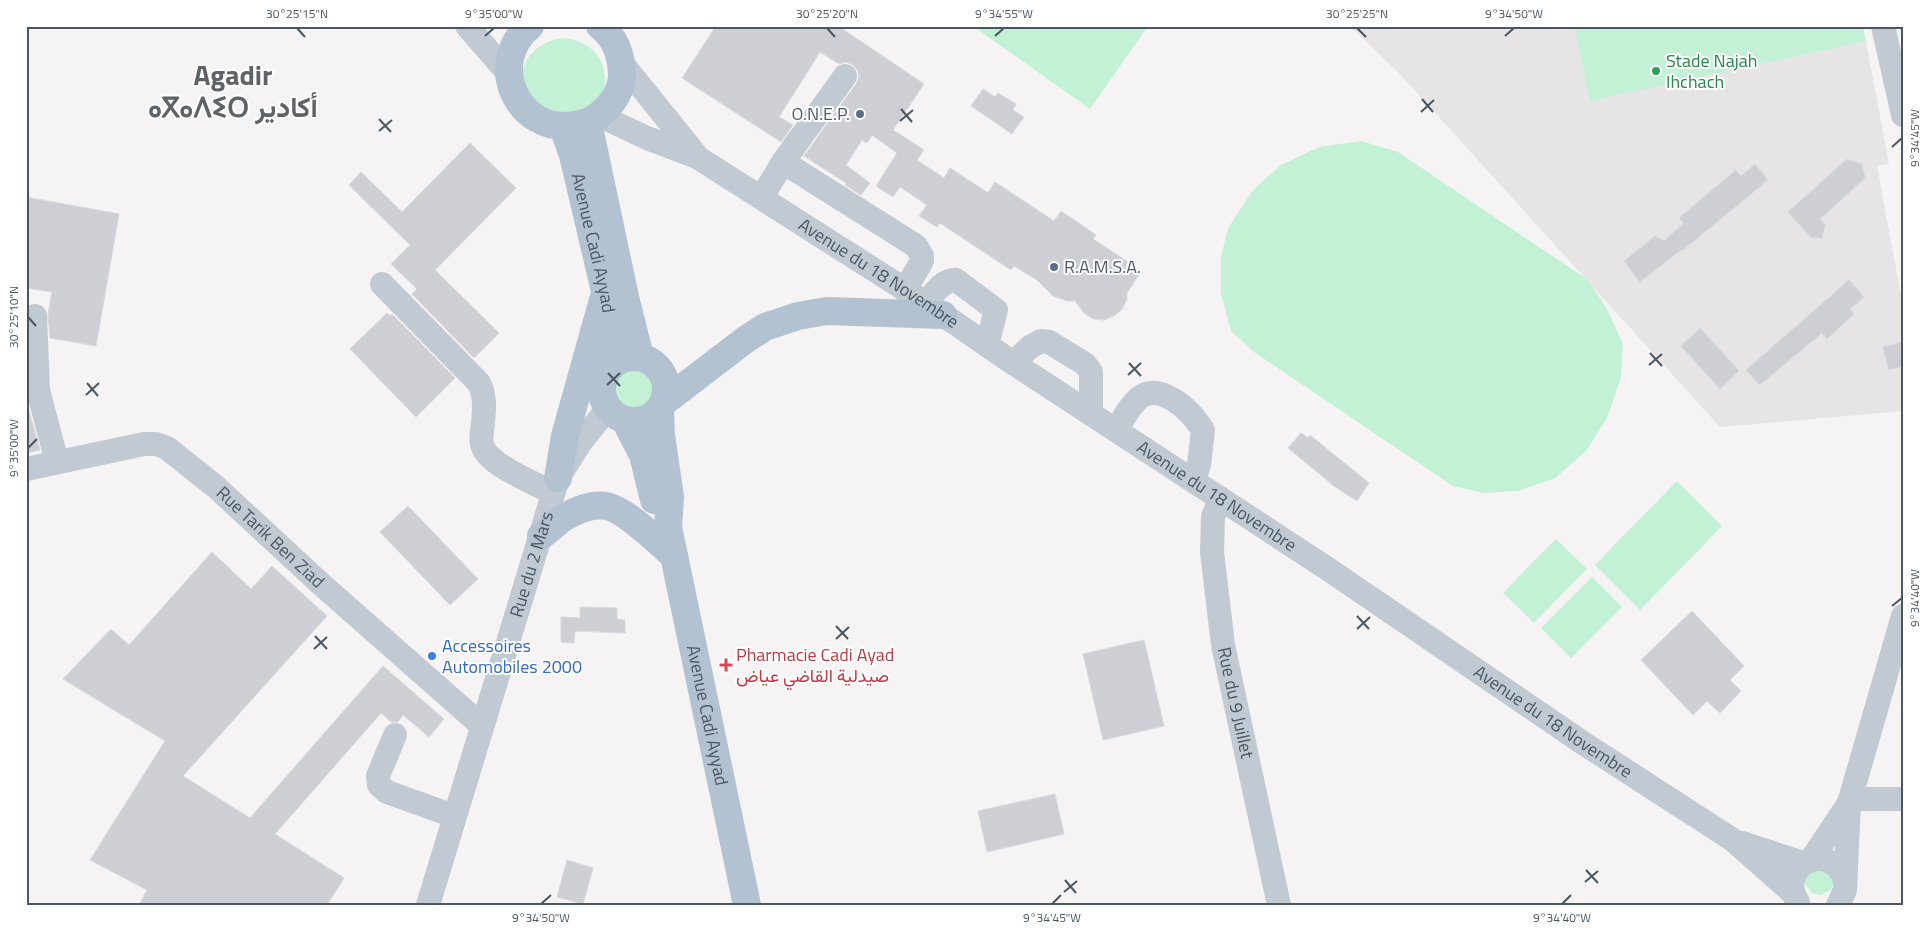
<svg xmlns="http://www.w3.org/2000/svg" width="1929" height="931" viewBox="0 0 1929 931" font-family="'Titillium Web',Vazirmatn,'Noto Sans Tifinagh',sans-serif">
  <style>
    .education { fill: #e6e4e5 }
    .green { fill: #c3f1d5 }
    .building { fill: #cdcfd5; stroke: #d7d9de }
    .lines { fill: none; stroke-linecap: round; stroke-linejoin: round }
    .minor { stroke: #c1cad2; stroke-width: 24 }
    .major { stroke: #b3c2d1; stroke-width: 28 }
    .ticks { fill: none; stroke: #4a5661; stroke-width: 2 }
    .leisure-dot { fill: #2e9e5b; stroke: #fff; stroke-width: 2 }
    .service-dot { fill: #5c6f8a; stroke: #fff; stroke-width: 2 }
    .shop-dot { fill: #3f7fe0; stroke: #fff; stroke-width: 2 }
    .health-dot { fill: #e0444e; stroke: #fff; stroke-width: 2 }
    .labels { text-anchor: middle; stroke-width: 4; stroke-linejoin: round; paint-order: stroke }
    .leisure-label { font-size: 18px; fill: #27864d; stroke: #fff; text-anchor: start }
    .service-label { font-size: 18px; fill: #4e5e75; stroke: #fff; text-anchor: end }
    .street-label { font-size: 18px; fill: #4a5661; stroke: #fff }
    .shop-label { font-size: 18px; fill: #366cbe; stroke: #fff; text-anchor: start }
    .health-label { font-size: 18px; fill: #be3a42; stroke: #fff; text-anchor: start }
    .town-label { font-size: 28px; font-weight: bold; fill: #5f6368; stroke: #fff }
    .neatline { fill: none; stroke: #4a5661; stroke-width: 2 }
    .ticks-label { font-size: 12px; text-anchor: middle; fill: #4a5661 }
  </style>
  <rect width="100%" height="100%" fill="#f5f3f3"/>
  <polygon class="education" points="1350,26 1574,26 1590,100 1866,41 1889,164 1877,166 1903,306 1903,411 1720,427 1398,72"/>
  <g class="green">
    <polygon points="973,26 1148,26 1090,109"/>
    <polygon points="1574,26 1863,26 1866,41 1590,101"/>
    <path d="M561,38C583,39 604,52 605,77C605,83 605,91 601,96C595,104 582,112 574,118L531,102C528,95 524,86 523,79C521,56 541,42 561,38Z"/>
    <polygon points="1361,141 1398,152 1588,280 1607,309 1623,344 1621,377 1607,418 1586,451 1555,478 1518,491 1484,493 1453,486 1254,352 1231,331 1221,294 1221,257 1228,228 1253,190 1281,165 1319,147"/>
    <path d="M644,363L657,373L663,388L647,414L631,416L612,403C607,391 606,373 620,367C626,364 637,364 644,363Z"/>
    <polygon points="1677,481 1722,526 1640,610 1595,565"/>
    <polygon points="1556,539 1587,569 1534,623 1503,593"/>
    <polygon points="1592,577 1622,607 1571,658 1541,628"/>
    <polygon points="1828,867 1834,884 1829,891 1821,895 1812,893 1804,883 1805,874"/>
  </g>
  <g class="building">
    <polygon points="716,26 838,26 924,84 893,130 924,150 917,160 944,178 950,168 988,193 995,182 1054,221 1061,211 1096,235 1093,239 1134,266 1132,269 1140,273 1127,293 1127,299 1122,309 1114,316 1104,320 1093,319 1084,313 1075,301 1067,301 1053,296 1037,280 1014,266 1011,270 940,223 937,227 919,216 927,205 900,187 893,197 876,186 897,153 872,135 867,143 862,140 846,165 870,183 861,195 845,185 846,183 804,156 856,84 859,77 858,71 853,65 846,62 839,64 820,52 779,117 793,125 781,142 682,78"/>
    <polygon points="983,89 995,97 998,93 1016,104 1013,110 1024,117 1012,134 971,106"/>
    <polygon points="470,143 516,188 435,270 499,333 474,358 412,294 417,289 391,264 410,245 349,185 361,172 402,212"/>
    <polygon points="1847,159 1862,164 1865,178 1820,219 1825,225 1822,238 1811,237 1788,212"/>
    <polygon points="1755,164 1768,180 1682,251 1681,250 1640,282 1624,261 1655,236 1664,241 1684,223 1679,218 1736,170 1741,176"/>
    <polygon points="26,197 119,214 96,346 50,338 48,314 52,292 26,288"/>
    <polygon points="1849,280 1864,297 1850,309 1854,314 1827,339 1822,333 1760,385 1746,370"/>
    <polygon points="387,313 390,316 392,314 455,378 416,417 350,349"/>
    <polygon points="1700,328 1739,371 1720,389 1681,346"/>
    <polygon points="1903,342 1903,366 1889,370 1883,347"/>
    <polygon points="26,407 28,407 40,450 26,453"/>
    <polygon points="1301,433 1308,438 1310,435 1369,483 1357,501 1334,486 1288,448"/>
    <polygon points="408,506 478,579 450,605 380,532"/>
    <polygon points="212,552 251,589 272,566 327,616 183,776 250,818 383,666 444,719 429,737 403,715 398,722 391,722 381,713 275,834 344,878 327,905 139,905 147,890 90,860 165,741 63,679 111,629 129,645"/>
    <polygon points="580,607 617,608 617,619 625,620 625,633 575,631 574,643 561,642 561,617 580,618"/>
    <polygon points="1692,611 1744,666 1730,680 1741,691 1720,713 1707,701 1693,715 1641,660"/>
    <polygon points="1144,640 1164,726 1103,740 1083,654"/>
    <polygon points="1055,794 1064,834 987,852 978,811"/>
    <polygon points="567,860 593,868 583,904 557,897"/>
  </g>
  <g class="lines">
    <g class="minor">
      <polyline points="467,26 509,74"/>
      <polyline points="1883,26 1903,115"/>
      <polyline points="622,63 696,155"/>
      <path id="s1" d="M600,116L647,138L697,157L926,303L1013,363L1328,569L1583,743L1733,840L1793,893"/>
      <polyline points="783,162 916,246 922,256 922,261 905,290"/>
      <polyline points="762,197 783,162 845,76"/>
      <path d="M382,284L479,383C486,397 484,409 483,424C482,431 480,441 483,447C490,466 535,483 553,493"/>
      <path d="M926,303C934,293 943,279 956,280L996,310L987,345"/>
      <polyline points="35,316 38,390 57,462"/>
      <polyline points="1013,363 1030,347 1041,341 1049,342 1085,364 1091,372 1091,413"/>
      <path d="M1117,429C1131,406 1142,381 1172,399C1186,407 1194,417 1203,430L1199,465L1194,480"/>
      <path id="s2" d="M26,469L144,444H156L167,448L216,487L322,585L481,725"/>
      <path id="s3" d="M1220,498L1213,517L1212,552L1223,645L1279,905"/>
      <polyline points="395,735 378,776 379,785 387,792 454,816"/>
      <polyline points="1851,799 1903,799"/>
      <polyline points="1742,843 1803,863"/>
      <polyline points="1811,860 1849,803"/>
      <path d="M1798,902C1775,868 1827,838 1845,879"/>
      <path id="s4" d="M428,905L558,478L580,443L608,408"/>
      <polyline points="1838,905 1845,890 1849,803 1903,616"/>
    </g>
    <g class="major">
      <path d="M530,26C485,63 518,135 575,125C588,123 596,119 605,110C614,101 621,90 622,77C622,57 617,39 600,26"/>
      <polyline points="588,123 625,297 640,357"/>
      <path id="s5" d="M563,127L573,155L605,291L617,361"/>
      <circle cx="634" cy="389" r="32"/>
      <polyline points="664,402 745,340 765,327 798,316 827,311 943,315"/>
      <path id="s6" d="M660,408L661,435L670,497L668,527L747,905"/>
      <polyline points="625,420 643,455 654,500"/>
      <polyline points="558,478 565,436 603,300"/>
      <path d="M541,536C549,530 557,522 565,517C577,510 592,504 606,506C625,509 658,542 674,556"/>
    </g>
  </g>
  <path class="ticks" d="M297,28L305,37M827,28L835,37M1357,28L1366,37M485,36L494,28M995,36L1004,28M1505,36L1514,28M1422,99L1433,112M901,109L912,122M1421,112L1434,100M379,119L391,132M900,121L913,110M379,131L392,120M1892,147L1902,138M28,317L36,326M1650,353L1662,366M1129,363L1141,376M1649,365L1662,354M608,373L620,386M1128,375L1141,363M87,383L98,396M607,385L620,373M86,395L99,383M28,448L37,439M1892,606L1902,598M1357,616L1369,629M836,626L848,639M1357,629L1370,617M315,636L327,649M836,639L849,627M314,649L327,637M1586,870L1598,883M1065,880L1076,893M1585,882L1598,871M1064,892L1077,881M541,904L551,895M1052,904L1061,895M1562,904L1571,895"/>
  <circle class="leisure-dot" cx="1656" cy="71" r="5"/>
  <g class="service-dot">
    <circle cx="860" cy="114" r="5"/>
    <circle cx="1054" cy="267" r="5"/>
  </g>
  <circle class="shop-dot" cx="432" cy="656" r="5"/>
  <path class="health-dot" d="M723.5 657.5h5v5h5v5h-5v5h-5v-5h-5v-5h5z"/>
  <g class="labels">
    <g class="leisure-label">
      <text x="1666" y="67">Stade Najah<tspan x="1666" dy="21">Ihchach</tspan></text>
    </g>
    <g class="service-label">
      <text x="850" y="120">O.N.E.P.</text>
      <text x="1064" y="273" text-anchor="start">R.A.M.S.A.</text>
    </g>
    <g class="street-label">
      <text dy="6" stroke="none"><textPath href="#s5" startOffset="120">Avenue Cadi Ayyad</textPath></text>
      <text dy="6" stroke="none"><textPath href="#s1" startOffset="321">Avenue du 18 Novembre</textPath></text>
      <text dy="6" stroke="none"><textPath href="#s1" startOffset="726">Avenue du 18 Novembre</textPath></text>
      <text dy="6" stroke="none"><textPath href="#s2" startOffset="281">Rue Tarik Ben Ziad</textPath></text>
      <text dy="6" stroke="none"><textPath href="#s4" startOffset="356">Rue du 2 Mars</textPath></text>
      <text dy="6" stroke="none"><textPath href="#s3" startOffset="208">Rue du 9 Juillet</textPath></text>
      <text dy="6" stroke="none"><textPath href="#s6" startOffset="312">Avenue Cadi Ayyad</textPath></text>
      <text dy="6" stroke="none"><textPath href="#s1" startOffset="1131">Avenue du 18 Novembre</textPath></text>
    </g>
    <g class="shop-label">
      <text x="442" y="652">Accessoires<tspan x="442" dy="21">Automobiles 2000</tspan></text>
    </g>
    <g class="health-label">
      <text x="736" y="661">Pharmacie Cadi Ayad<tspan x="736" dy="21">صيدلية القاضي عياض</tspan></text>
    </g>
    <g class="town-label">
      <text x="233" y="85">Agadir<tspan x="233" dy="32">ⴰⴳⴰⴷⵉⵔ أكادير</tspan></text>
    </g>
  </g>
  <rect width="1929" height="931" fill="none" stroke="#ffffff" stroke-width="55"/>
  <rect x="28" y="28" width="1874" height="876" class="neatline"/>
  <g class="ticks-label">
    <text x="297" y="18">30°25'15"N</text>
    <text x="494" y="18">9°35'00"W</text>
    <text x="827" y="18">30°25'20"N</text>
    <text x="1004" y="18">9°34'55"W</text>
    <text x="1357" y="18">30°25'25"N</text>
    <text x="1514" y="18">9°34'50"W</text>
    <text transform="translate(1915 138) rotate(-90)" y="4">9°34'45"W</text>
    <text transform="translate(14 317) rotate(-90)" y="4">30°25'10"N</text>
    <text transform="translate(14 448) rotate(-90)" y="4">9°35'00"W</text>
    <text transform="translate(1915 598) rotate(-90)" y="4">9°34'40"W</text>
    <text x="541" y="922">9°34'50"W</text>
    <text x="1052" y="922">9°34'45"W</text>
    <text x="1562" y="922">9°34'40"W</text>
  </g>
</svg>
